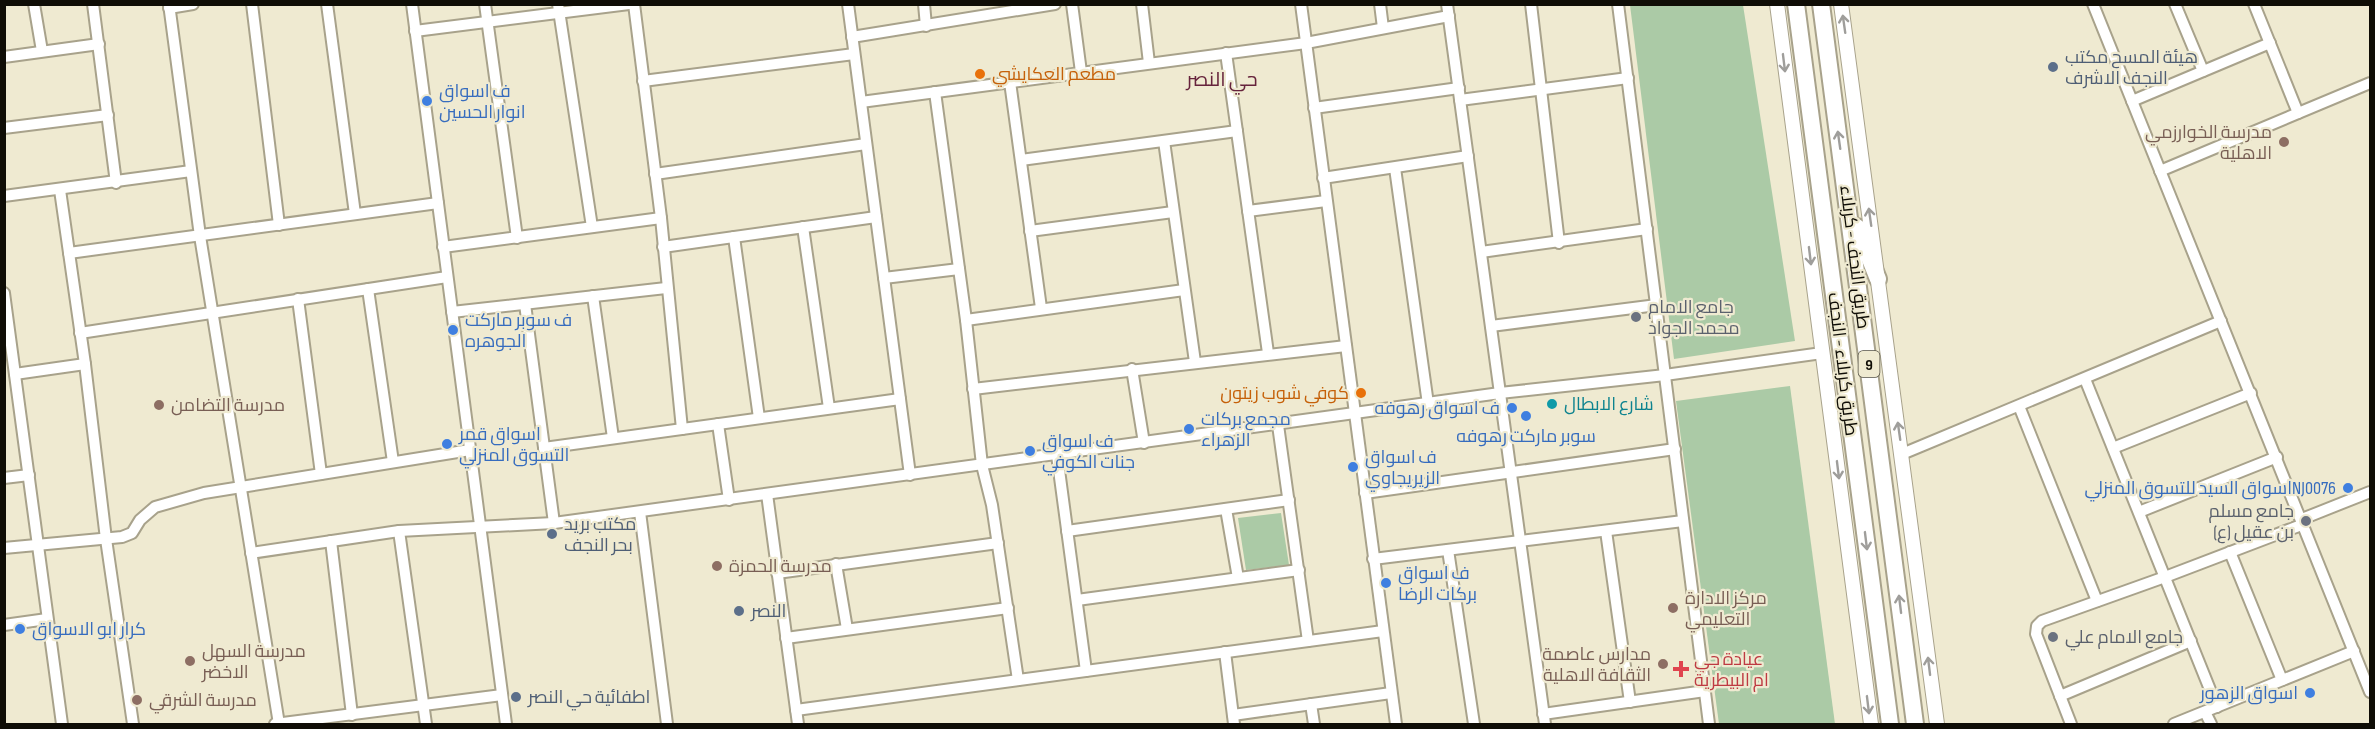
<svg xmlns="http://www.w3.org/2000/svg" width="2375" height="729" viewBox="0 0 2375 729" font-family="'Sofia Sans Condensed',Cairo,sans-serif">
  <style>
    .green { fill: #abcaa6 }
    .lines { fill: none; stroke-linecap: round; stroke-linejoin: round }
    .minor-casing { stroke: #a8a28b; stroke-width: 14 }
    .secondary-casing { stroke: #a8a28b; stroke-width: 16 }
    .trunk-casing { stroke: #a8a28b; stroke-width: 20 }
    .minor { stroke: #fff; stroke-width: 10 }
    .secondary { stroke: #fff; stroke-width: 14 }
    .trunk { stroke: #fff; stroke-width: 16 }
    .oneway { stroke: #9f9e9b }
    .service-dot { fill: #5c6f8a; stroke: #efead1; stroke-width: 2 }
    .food-dot { fill: #e8710a; stroke: #efead1; stroke-width: 2 }
    .shop-dot { fill: #3f7fe0; stroke: #efead1; stroke-width: 2 }
    .education-dot { fill: #8d6e63; stroke: #efead1; stroke-width: 2 }
    .worship-dot { fill: #6b7280; stroke: #efead1; stroke-width: 2 }
    .culture-dot { fill: #0f9aa8; stroke: #efead1; stroke-width: 2 }
    .health-dot { fill: #e0444e; stroke: #efead1; stroke-width: 2 }
    .labels { text-anchor: middle; stroke-width: 4.5; stroke-linejoin: round; paint-order: stroke }
    .shield { fill: #efead1; stroke: #524f43; stroke-width: 1.5 }
    .shield-label { font-size: 16px; font-weight: bold; fill: #0f0d06 }
    .service-label { font-size: 18px; fill: #4e5e75; stroke: #efead1; text-anchor: start }
    .food-label { font-size: 18px; fill: #c56008; stroke: #efead1; text-anchor: start }
    .shop-label { font-size: 18px; fill: #366cbe; stroke: #efead1; text-anchor: start }
    .education-label { font-size: 18px; fill: #785e54; stroke: #efead1; text-anchor: start }
    .street-label { font-size: 18px; fill: #0f0d06; stroke: #efead1 }
    .worship-label { font-size: 18px; fill: #5b616d; stroke: #efead1; text-anchor: start }
    .culture-label { font-size: 18px; fill: #0d838f; stroke: #efead1; text-anchor: start }
    .health-label { font-size: 18px; fill: #be3a42; stroke: #efead1; text-anchor: start }
    .neighbourhood-label { font-size: 20px; fill: #66233c; stroke: #efead1 }
  </style>
  <rect width="100%" height="100%" fill="#efead1"/>
  <g class="green">
    <polygon points="1630,5 1743,5 1795,341 1674,359"/>
    <polygon points="1790,386 1835,724 1719,724 1676,401"/>
    <polygon points="1281,513 1289,565 1246,570 1238,518"/>
  </g>
  <g class="lines">
    <g class="minor-casing">
      <g id="minor">
        <polyline points="34,4 42,51"/>
        <polyline points="93,4 116,183"/>
        <polyline points="169,4 200,236 279,724"/>
        <polyline points="252,4 279,225"/>
        <polyline points="327,4 355,214"/>
        <polyline points="412,4 506,724"/>
        <polyline points="485,4 517,238"/>
        <polyline points="558,4 592,227"/>
        <polyline points="634,4 661,218 682,429"/>
        <polyline points="848,4 910,475"/>
        <polyline points="924,4 926,26"/>
        <polyline points="1072,4 1081,72"/>
        <polyline points="1142,4 1149,63"/>
        <polyline points="1301,4 1396,724"/>
        <polyline points="1380,4 1383,28"/>
        <polyline points="1447,4 1545,724"/>
        <polyline points="1531,4 1559,243"/>
        <polyline points="1618,4 1709,724"/>
        <polyline points="2093,4 2370,692"/>
        <polyline points="2175,4 2203,71"/>
        <polyline points="2254,4 2298,113"/>
        <polyline points="169,8 193,4"/>
        <polyline points="415,31 629,4"/>
        <polyline points="852,37 1055,4"/>
        <polyline points="1226,53 1268,353"/>
        <polyline points="4,57 99,44"/>
        <polyline points="643,81 854,54"/>
        <polyline points="1010,82 1041,308"/>
        <polyline points="935,92 966,320 982,465 992,505 1018,680"/>
        <polyline points="1460,100 1628,78"/>
        <polyline points="2132,101 2270,43"/>
        <polyline points="861,102 1306,43 1449,16"/>
        <polyline points="1314,108 1459,88"/>
        <polyline points="4,128 108,115"/>
        <polyline points="1164,141 1195,362"/>
        <polyline points="1021,160 1237,131"/>
        <polyline points="1395,168 1428,404"/>
        <polyline points="2160,171 2370,83"/>
        <polyline points="655,174 866,144"/>
        <polyline points="1323,178 1468,156"/>
        <polyline points="60,190 85,364 106,539 133,724"/>
        <polyline points="4,196 191,171"/>
        <polyline points="1248,211 1326,201"/>
        <polyline points="803,227 829,408"/>
        <polyline points="1030,231 1173,212"/>
        <polyline points="734,237 759,418"/>
        <polyline points="443,247 661,218"/>
        <polyline points="663,247 876,217"/>
        <polyline points="1481,252 1647,229"/>
        <polyline points="69,253 438,203"/>
        <polyline points="884,278 959,269"/>
        <polyline points="368,289 393,462"/>
        <polyline points="4,293 62,724"/>
        <polyline points="593,296 613,438"/>
        <polyline points="298,299 321,474"/>
        <polyline points="525,304 554,523"/>
        <polyline points="452,312 666,288"/>
        <polyline points="966,320 1184,290"/>
        <polyline points="1491,326 1657,305"/>
        <polyline points="80,333 447,277"/>
        <polyline points="1132,369 1144,443"/>
        <polyline points="15,374 85,364"/>
        <polyline points="2085,379 2217,707"/>
        <polyline points="973,389 1346,346"/>
        <polyline points="2019,406 2097,601"/>
        <polyline points="718,424 729,500"/>
        <polyline points="1278,425 1308,641"/>
        <polyline points="544,448 900,399"/>
        <polyline points="2113,448 2251,393"/>
        <polyline points="1902,454 2221,321"/>
        <polyline points="1057,455 1086,671"/>
        <polyline points="4,478 29,475"/>
        <polyline points="1365,493 1675,449"/>
        <polyline points="767,494 798,724"/>
        <polyline points="1226,509 1238,578"/>
        <polyline points="640,512 667,724"/>
        <polyline points="2139,512 2277,457"/>
        <polyline points="2302,519 2370,492"/>
        <polyline points="399,531 426,724"/>
        <polyline points="1067,531 1289,500"/>
        <polyline points="1606,531 1630,702"/>
        <polyline points="331,541 352,715"/>
        <polyline points="4,548 122,537 132,533 140,520 155,507 204,493 470,450"/>
        <polyline points="1448,550 1474,724"/>
        <polyline points="2230,552 2282,680"/>
        <polyline points="251,553 399,531 554,523 1500,393 1665,375 1822,353"/>
        <polyline points="1373,559 1683,521"/>
        <polyline points="836,564 847,629"/>
        <polyline points="777,573 998,543"/>
        <polyline points="1077,600 1299,570"/>
        <polyline points="4,625 47,619"/>
        <polyline points="786,638 1008,608"/>
        <polyline points="1225,652 1234,724"/>
        <polyline points="2060,696 2191,641"/>
        <polyline points="1311,704 1314,724"/>
        <polyline points="796,710 1383,631"/>
        <polyline points="2205,712 2211,724"/>
        <polyline points="1543,714 1705,691"/>
        <polyline points="1233,715 1391,693"/>
        <polyline points="275,724 502,695"/>
        <polyline points="2071,724 2036,634 2037,626 2042,621 2165,577 2304,524"/>
        <polyline points="2174,724 2354,651"/>
      </g>
    </g>
    <g class="secondary-casing">
      <g id="secondary">
        <polyline points="1777,4 1871,724"/>
        <polyline points="1841,4 1937,724"/>
      </g>
    </g>
    <g class="trunk-casing">
      <g id="trunk">
        <polyline points="1796,4 1890,724"/>
        <polyline points="1821,4 1915,724"/>
        <polyline points="1857,227 1878,279"/>
      </g>
    </g>
    <use href="#minor" class="minor"/>
    <use href="#secondary" class="secondary"/>
    <use href="#trunk" class="trunk"/>
  </g>
  <defs><path id="oneway-shaft" d="M-6 0H5M1.5-3L5.5 0L1.5 3" fill="none" stroke-width="1.6" stroke-linecap="round" stroke-linejoin="round" transform="scale(1.5)"/></defs>
  <g class="oneway">
    <use href="#oneway-shaft" transform="translate(1844 24) rotate(-98)"/>
    <use href="#oneway-shaft" transform="translate(1784 63) rotate(83)"/>
    <use href="#oneway-shaft" transform="translate(1839 140) rotate(-98)"/>
    <use href="#oneway-shaft" transform="translate(1870 217) rotate(-98)"/>
    <use href="#oneway-shaft" transform="translate(1810 256) rotate(83)"/>
    <use href="#oneway-shaft" transform="translate(1899 431) rotate(-98)"/>
    <use href="#oneway-shaft" transform="translate(1838 470) rotate(83)"/>
    <use href="#oneway-shaft" transform="translate(1866 541) rotate(83)"/>
    <use href="#oneway-shaft" transform="translate(1900 604) rotate(-97)"/>
    <use href="#oneway-shaft" transform="translate(1929 666) rotate(-97)"/>
    <use href="#oneway-shaft" transform="translate(1868 705) rotate(83)"/>
  </g>
  <g class="service-dot">
    <circle cx="2053" cy="67" r="6"/>
    <circle cx="552" cy="534" r="6"/>
    <circle cx="739" cy="611" r="6"/>
    <circle cx="516" cy="697" r="6"/>
  </g>
  <g class="food-dot">
    <circle cx="980" cy="74" r="6"/>
    <circle cx="1361" cy="393" r="6"/>
  </g>
  <g class="shop-dot">
    <circle cx="427" cy="101" r="6"/>
    <circle cx="453" cy="330" r="6"/>
    <circle cx="1512" cy="408" r="6"/>
    <circle cx="1526" cy="416" r="6"/>
    <circle cx="1189" cy="429" r="6"/>
    <circle cx="447" cy="444" r="6"/>
    <circle cx="1030" cy="451" r="6"/>
    <circle cx="1353" cy="467" r="6"/>
    <circle cx="2348" cy="488" r="6"/>
    <circle cx="1386" cy="583" r="6"/>
    <circle cx="20" cy="629" r="6"/>
    <circle cx="2310" cy="693" r="6"/>
  </g>
  <g class="education-dot">
    <circle cx="2284" cy="142" r="6"/>
    <circle cx="159" cy="405" r="6"/>
    <circle cx="717" cy="566" r="6"/>
    <circle cx="1673" cy="608" r="6"/>
    <circle cx="190" cy="661" r="6"/>
    <circle cx="1663" cy="664" r="6"/>
    <circle cx="137" cy="700" r="6"/>
  </g>
  <g class="worship-dot">
    <circle cx="1636" cy="317" r="6"/>
    <circle cx="2306" cy="521" r="6"/>
    <circle cx="2053" cy="637" r="6"/>
  </g>
  <circle class="culture-dot" cx="1552" cy="404" r="6"/>
  <path class="health-dot" d="M1678 660h6v6h6v6h-6v6h-6v-6h-6v-6h6z"/>
  <g class="labels">
    <rect class="shield" x="1858.5" y="351" width="21" height="26" rx="4.5"/>
    <g class="shield-label">
      <text x="1869" y="370">9</text>
    </g>
    <g class="service-label">
      <text x="2065" y="63">هيئة المسح مكتب<tspan x="2065" dy="21">النجف الاشرف</tspan></text>
      <text x="564" y="530">مكتب بريد<tspan x="564" dy="21">بحر النجف</tspan></text>
      <text x="751" y="617">النصر</text>
      <text x="528" y="703">اطفائية حي النصر</text>
    </g>
    <g class="food-label">
      <text x="992" y="80">مطعم العكايشي</text>
      <text x="1349" y="399" text-anchor="end">كوفي شوب زيتون</text>
    </g>
    <g class="shop-label">
      <text x="439" y="97">ف اسواق<tspan x="439" dy="21">انوار الحسين</tspan></text>
      <text x="465" y="326">ف سوبر ماركت<tspan x="465" dy="21">الجوهره</tspan></text>
      <text x="1500" y="414" text-anchor="end">ف اسواق رهوفه</text>
      <text x="1201" y="425">مجمع بركات<tspan x="1201" dy="21">الزهراء</tspan></text>
      <text x="459" y="440">اسواق قمر<tspan x="459" dy="21">التسوق المنزلي</tspan></text>
      <text x="1526" y="442" text-anchor="middle">سوبر ماركت رهوفه</text>
      <text x="1042" y="447">ف اسواق<tspan x="1042" dy="21">جنات الكوفي</tspan></text>
      <text x="1365" y="463">ف اسواق<tspan x="1365" dy="21">الزيريجاوي</tspan></text>
      <text x="2336" y="494" text-anchor="end">اسواق السيد للتسوق المنزليNJ0076</text>
      <text x="1398" y="579">ف اسواق<tspan x="1398" dy="21">بركات الرضا</tspan></text>
      <text x="32" y="635">كرار ابو الاسواق</text>
      <text x="2298" y="699" text-anchor="end">اسواق الزهور</text>
    </g>
    <g class="education-label">
      <text x="2272" y="138" text-anchor="end">مدرسة الخوارزمي<tspan x="2272" dy="21">الاهلية</tspan></text>
      <text x="171" y="411">مدرسة التضامن</text>
      <text x="729" y="572">مدرسة الحمزة</text>
      <text x="1685" y="604">مركز الادارة<tspan x="1685" dy="21">التعليمي</tspan></text>
      <text x="202" y="657">مدرسة السهل<tspan x="202" dy="21">الاخضر</tspan></text>
      <text x="1651" y="660" text-anchor="end">مدارس عاصمة<tspan x="1651" dy="21">الثقافة الاهلية</tspan></text>
      <text x="149" y="706">مدرسة الشرقي</text>
    </g>
    <g class="street-label">
      <text transform="translate(1855 257) rotate(83)" y="6">طريق النجف - کربلاء</text>
      <text transform="translate(1843 364) rotate(83)" y="6">طريق کربلاء - النجف</text>
    </g>
    <g class="worship-label">
      <text x="1648" y="313">جامع الامام<tspan x="1648" dy="21">محمد الجواد</tspan></text>
      <text x="2294" y="517" text-anchor="end">جامع مسلم<tspan x="2294" dy="21">بن عقيل (ع)</tspan></text>
      <text x="2065" y="643">جامع الامام علي</text>
    </g>
    <g class="culture-label">
      <text x="1564" y="410">شارع الابطال</text>
    </g>
    <g class="health-label">
      <text x="1694" y="665">عيادة جي<tspan x="1694" dy="21">ام البيطرية</tspan></text>
    </g>
    <g class="neighbourhood-label">
      <text x="1222" y="86">حي النصر</text>
    </g>
  </g>
  <rect width="2375" height="729" fill="none" stroke="#0f0d06" stroke-width="12"/>
</svg>
